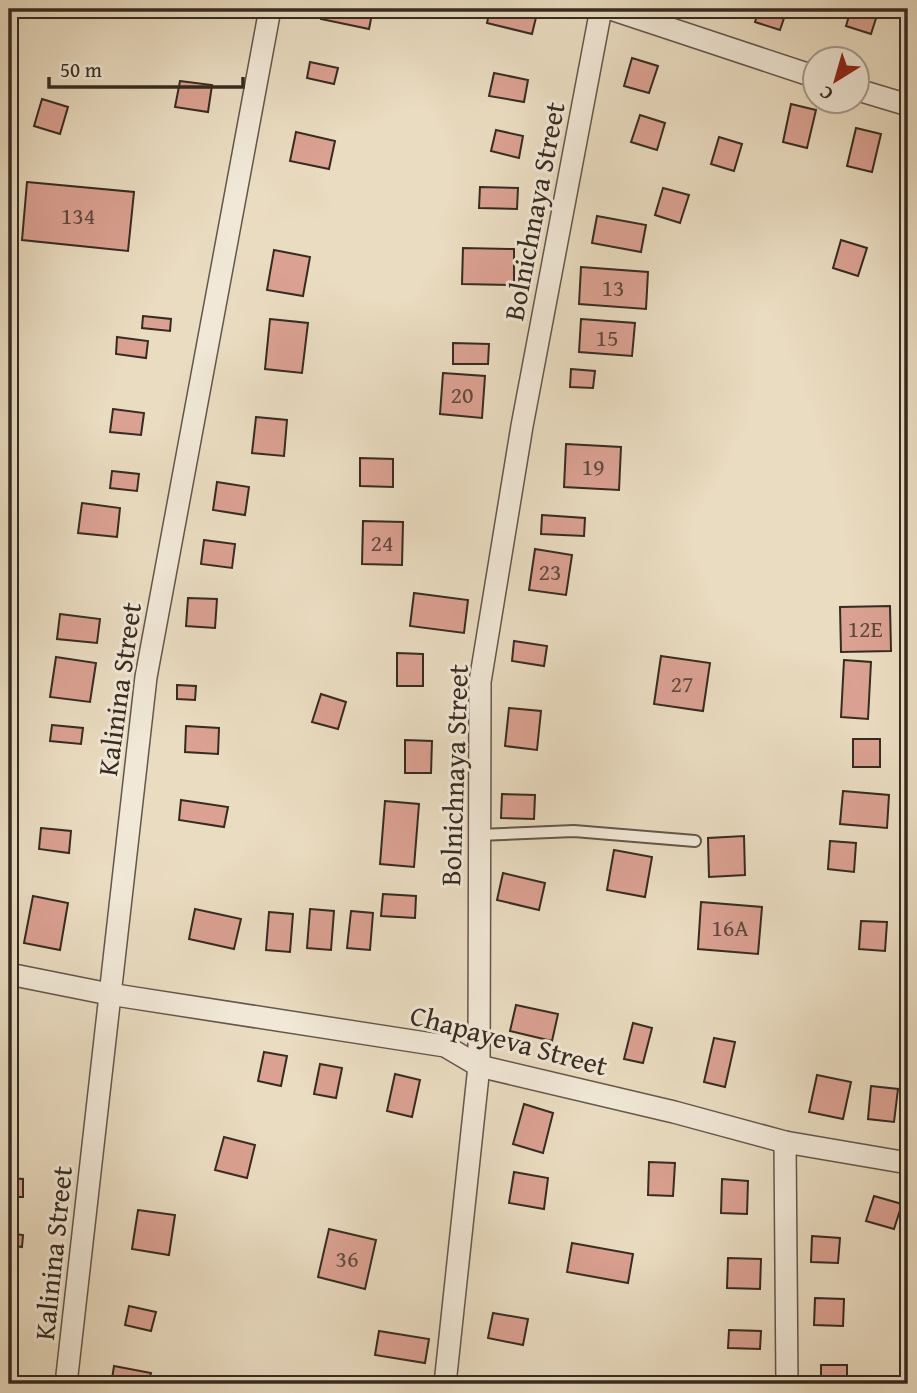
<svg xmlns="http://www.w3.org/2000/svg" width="917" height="1393" viewBox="0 0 917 1393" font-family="'Gentium Book Plus',serif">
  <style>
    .building { fill: #dba192; stroke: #362b21; stroke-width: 2 }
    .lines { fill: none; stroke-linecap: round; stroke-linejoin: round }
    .service-casing { stroke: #635749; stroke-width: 14 }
    .minor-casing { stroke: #635749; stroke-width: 24 }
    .service { stroke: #f1e8d7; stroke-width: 10 }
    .minor { stroke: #f1e8d7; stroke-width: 21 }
    .labels { text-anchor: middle; stroke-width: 6; stroke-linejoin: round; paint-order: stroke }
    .number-label { font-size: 24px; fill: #5f483d }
    .street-label { font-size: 28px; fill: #362b21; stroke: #f1e8d7 }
  </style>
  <rect width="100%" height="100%" fill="#eadcc1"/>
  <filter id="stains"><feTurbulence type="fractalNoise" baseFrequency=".00286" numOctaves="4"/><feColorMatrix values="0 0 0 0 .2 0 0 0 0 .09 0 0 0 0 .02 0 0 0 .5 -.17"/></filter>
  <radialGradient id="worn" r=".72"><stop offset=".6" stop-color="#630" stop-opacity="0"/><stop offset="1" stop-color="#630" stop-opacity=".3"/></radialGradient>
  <g class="building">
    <polygon points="323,9 373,9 369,29 321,19"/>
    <polygon points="490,9 538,9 532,34 487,23"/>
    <polygon points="759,9 787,9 780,30 755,22"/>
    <polygon points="851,9 879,9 871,34 846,26"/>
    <polygon points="632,58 658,66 649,93 624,86"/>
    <polygon points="310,62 338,68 334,84 307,78"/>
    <polygon points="494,73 528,80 524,102 489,96"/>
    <polygon points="180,81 212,85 208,112 175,107"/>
    <polygon points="42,99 68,107 60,134 34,126"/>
    <polygon points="791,104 816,110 807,148 783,142"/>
    <polygon points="640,115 665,123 657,150 631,142"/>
    <polygon points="856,128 881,134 872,172 847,166"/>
    <polygon points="496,130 523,136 519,158 491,151"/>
    <polygon points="296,132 335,141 329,169 290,161"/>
    <polygon points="719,137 742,144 734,171 711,164"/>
    <polygon points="27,182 134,192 128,251 22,240"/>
    <polygon points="480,187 518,188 517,209 479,208"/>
    <polygon points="663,188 689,195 680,223 655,215"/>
    <polygon points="597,216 646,225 641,252 592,243"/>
    <polygon points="841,240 867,248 858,276 833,268"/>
    <polygon points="463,248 514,249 514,285 462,284"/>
    <polygon points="274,250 310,257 303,296 267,290"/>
    <polygon points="581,267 648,272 646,309 579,304"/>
    <polygon points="143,316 171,319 170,331 142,328"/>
    <polygon points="270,319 308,323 302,373 265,369"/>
    <polygon points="581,319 635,323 632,356 579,352"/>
    <polygon points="117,337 148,341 146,358 116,354"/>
    <polygon points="453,343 489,344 488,364 453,364"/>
    <polygon points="571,369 595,371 593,388 570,387"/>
    <polygon points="443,373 485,376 482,418 440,414"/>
    <polygon points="113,409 144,413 141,435 110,432"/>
    <polygon points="256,417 287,420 284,456 252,453"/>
    <polygon points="566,444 621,447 619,490 564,487"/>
    <polygon points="360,458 393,459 393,487 360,486"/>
    <polygon points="112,471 139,474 137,491 110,488"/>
    <polygon points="217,482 249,487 245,515 213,510"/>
    <polygon points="82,503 120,508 117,537 78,533"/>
    <polygon points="542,515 585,518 584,536 541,534"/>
    <polygon points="363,521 403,522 402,565 362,564"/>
    <polygon points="204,540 235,544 232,568 201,564"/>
    <polygon points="535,549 572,555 566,595 529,590"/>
    <polygon points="414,593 468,600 464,633 410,626"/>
    <polygon points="188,598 217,599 215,628 186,626"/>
    <polygon points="890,606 891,651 841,652 840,607"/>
    <polygon points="60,614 100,619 97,643 57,639"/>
    <polygon points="514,641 547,646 544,666 512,661"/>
    <polygon points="397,653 423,654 423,686 397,686"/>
    <polygon points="661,656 710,663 703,711 654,704"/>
    <polygon points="56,657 96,663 90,702 50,697"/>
    <polygon points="844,660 871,662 868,719 841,717"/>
    <polygon points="177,685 196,686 195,700 177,699"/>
    <polygon points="321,694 346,702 338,729 312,722"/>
    <polygon points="509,708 541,711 537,750 505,746"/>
    <polygon points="52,725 83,728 81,744 50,741"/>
    <polygon points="186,726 219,728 218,754 185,752"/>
    <rect x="853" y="739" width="27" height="28"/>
    <polygon points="405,740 432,741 431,773 405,773"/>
    <polygon points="843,791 889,795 887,828 840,824"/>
    <polygon points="502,794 535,795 534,819 501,818"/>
    <polygon points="181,800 228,807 224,827 179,820"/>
    <polygon points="385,801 419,804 414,867 380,864"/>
    <polygon points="41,828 71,831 69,853 39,849"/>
    <polygon points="744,836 745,875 709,877 708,838"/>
    <polygon points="830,841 856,843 854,872 828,869"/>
    <polygon points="614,850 652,857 645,897 607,890"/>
    <polygon points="503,873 545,883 539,910 497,900"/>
    <polygon points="383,894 416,896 415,918 381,916"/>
    <polygon points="33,896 68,903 60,950 24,943"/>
    <polygon points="701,902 762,907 758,954 698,949"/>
    <polygon points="195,909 241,919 234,949 189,939"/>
    <polygon points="310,909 334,911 331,950 307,948"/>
    <polygon points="351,911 373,913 370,950 347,948"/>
    <polygon points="269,912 293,914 290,952 266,950"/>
    <polygon points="861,921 887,922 885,951 859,949"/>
    <polygon points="516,1005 558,1014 552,1041 510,1031"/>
    <polygon points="633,1023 652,1028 643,1063 624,1059"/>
    <polygon points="714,1038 735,1042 725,1087 704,1082"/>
    <polygon points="264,1052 287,1056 281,1086 258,1081"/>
    <polygon points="320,1064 342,1068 336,1098 314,1094"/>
    <polygon points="395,1074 420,1080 412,1117 387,1111"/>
    <polygon points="817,1075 851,1082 843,1119 809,1112"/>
    <polygon points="9,1081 18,1082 15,1119 9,1118"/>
    <polygon points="871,1086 898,1089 894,1122 868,1119"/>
    <polygon points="524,1104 553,1113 543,1153 513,1144"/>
    <polygon points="224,1137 255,1145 247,1178 215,1170"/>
    <polygon points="649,1162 675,1163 673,1196 648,1195"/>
    <polygon points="514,1172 548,1178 544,1209 509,1203"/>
    <polygon points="9,1178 23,1179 23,1197 9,1197"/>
    <polygon points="722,1179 748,1181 747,1214 721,1213"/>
    <polygon points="874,1196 902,1204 894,1229 866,1221"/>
    <polygon points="138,1210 175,1215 169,1255 132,1249"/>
    <polygon points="329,1229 376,1240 365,1289 318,1277"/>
    <polygon points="9,1233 23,1235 22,1247 9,1245"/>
    <polygon points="812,1236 840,1238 838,1263 811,1262"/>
    <polygon points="572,1243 633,1254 628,1283 567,1272"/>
    <polygon points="728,1258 761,1259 760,1289 727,1288"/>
    <polygon points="815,1298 844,1299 843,1326 814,1325"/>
    <polygon points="129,1306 156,1312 151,1331 125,1325"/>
    <polygon points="493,1313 528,1319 523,1345 488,1338"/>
    <polygon points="729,1330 761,1331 760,1349 728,1348"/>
    <polygon points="379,1331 429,1339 425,1363 375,1355"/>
    <rect x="821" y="1365" width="26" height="19"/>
    <polygon points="114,1366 151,1373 148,1384 112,1379"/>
  </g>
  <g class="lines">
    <g class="service-casing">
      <polyline id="service" points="478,835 574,831 695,841"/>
    </g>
    <g class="minor-casing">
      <g id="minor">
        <polyline points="611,9 816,77"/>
        <polyline points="858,90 908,105"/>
        <polyline points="9,974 109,994 445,1046 479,1066 674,1112 785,1142 908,1163"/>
        <polyline points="785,1142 787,1384"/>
        <polyline points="66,1384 146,677 270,9"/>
        <polyline points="445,1384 479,1066 480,682 522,426 601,9"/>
      </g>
    </g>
    <use href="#service" class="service"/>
    <use href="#minor" class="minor"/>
  </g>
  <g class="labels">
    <g class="number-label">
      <text x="78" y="224">134</text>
      <text x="613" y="296">13</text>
      <text x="607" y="346">15</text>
      <text x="462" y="403">20</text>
      <text x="593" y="475">19</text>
      <text x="382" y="551">24</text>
      <text x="550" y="580">23</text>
      <text x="865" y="637">12Е</text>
      <text x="682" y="692">27</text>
      <text x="730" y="936">16А</text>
      <text x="347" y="1267">36</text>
    </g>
    <g class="street-label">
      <text transform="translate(534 211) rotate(-79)" y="10">Bolnichnaya Street</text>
      <text transform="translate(119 689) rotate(-82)" y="10">Kalinina Street</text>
      <text transform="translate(454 775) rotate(-88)" y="10">Bolnichnaya Street</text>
      <text transform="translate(509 1040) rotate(15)" y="10">Chapayeva Street</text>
      <text transform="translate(53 1253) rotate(-84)" y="10">Kalinina Street</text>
    </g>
  </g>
  <rect width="917" height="1393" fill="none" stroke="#eadcc1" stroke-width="35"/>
  <rect x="10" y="10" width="896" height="1372" fill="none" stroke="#362b21" stroke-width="3.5"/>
  <rect x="18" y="18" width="882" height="1358" fill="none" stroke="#362b21" stroke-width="2"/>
  <g transform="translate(836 80) rotate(217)"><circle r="33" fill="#f1e8d7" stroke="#a69c8e" stroke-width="2"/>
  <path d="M0-5L12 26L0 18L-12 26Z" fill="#8f2418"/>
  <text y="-10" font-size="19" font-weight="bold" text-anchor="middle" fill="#362b21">С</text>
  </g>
  <path d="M49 77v10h194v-10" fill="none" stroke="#362b21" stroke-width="3.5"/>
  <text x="60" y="77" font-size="21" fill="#362b21" stroke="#f1e8d7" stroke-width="5" paint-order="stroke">50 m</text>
  <rect width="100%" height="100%" filter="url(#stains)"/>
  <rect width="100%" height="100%" fill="url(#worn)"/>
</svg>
